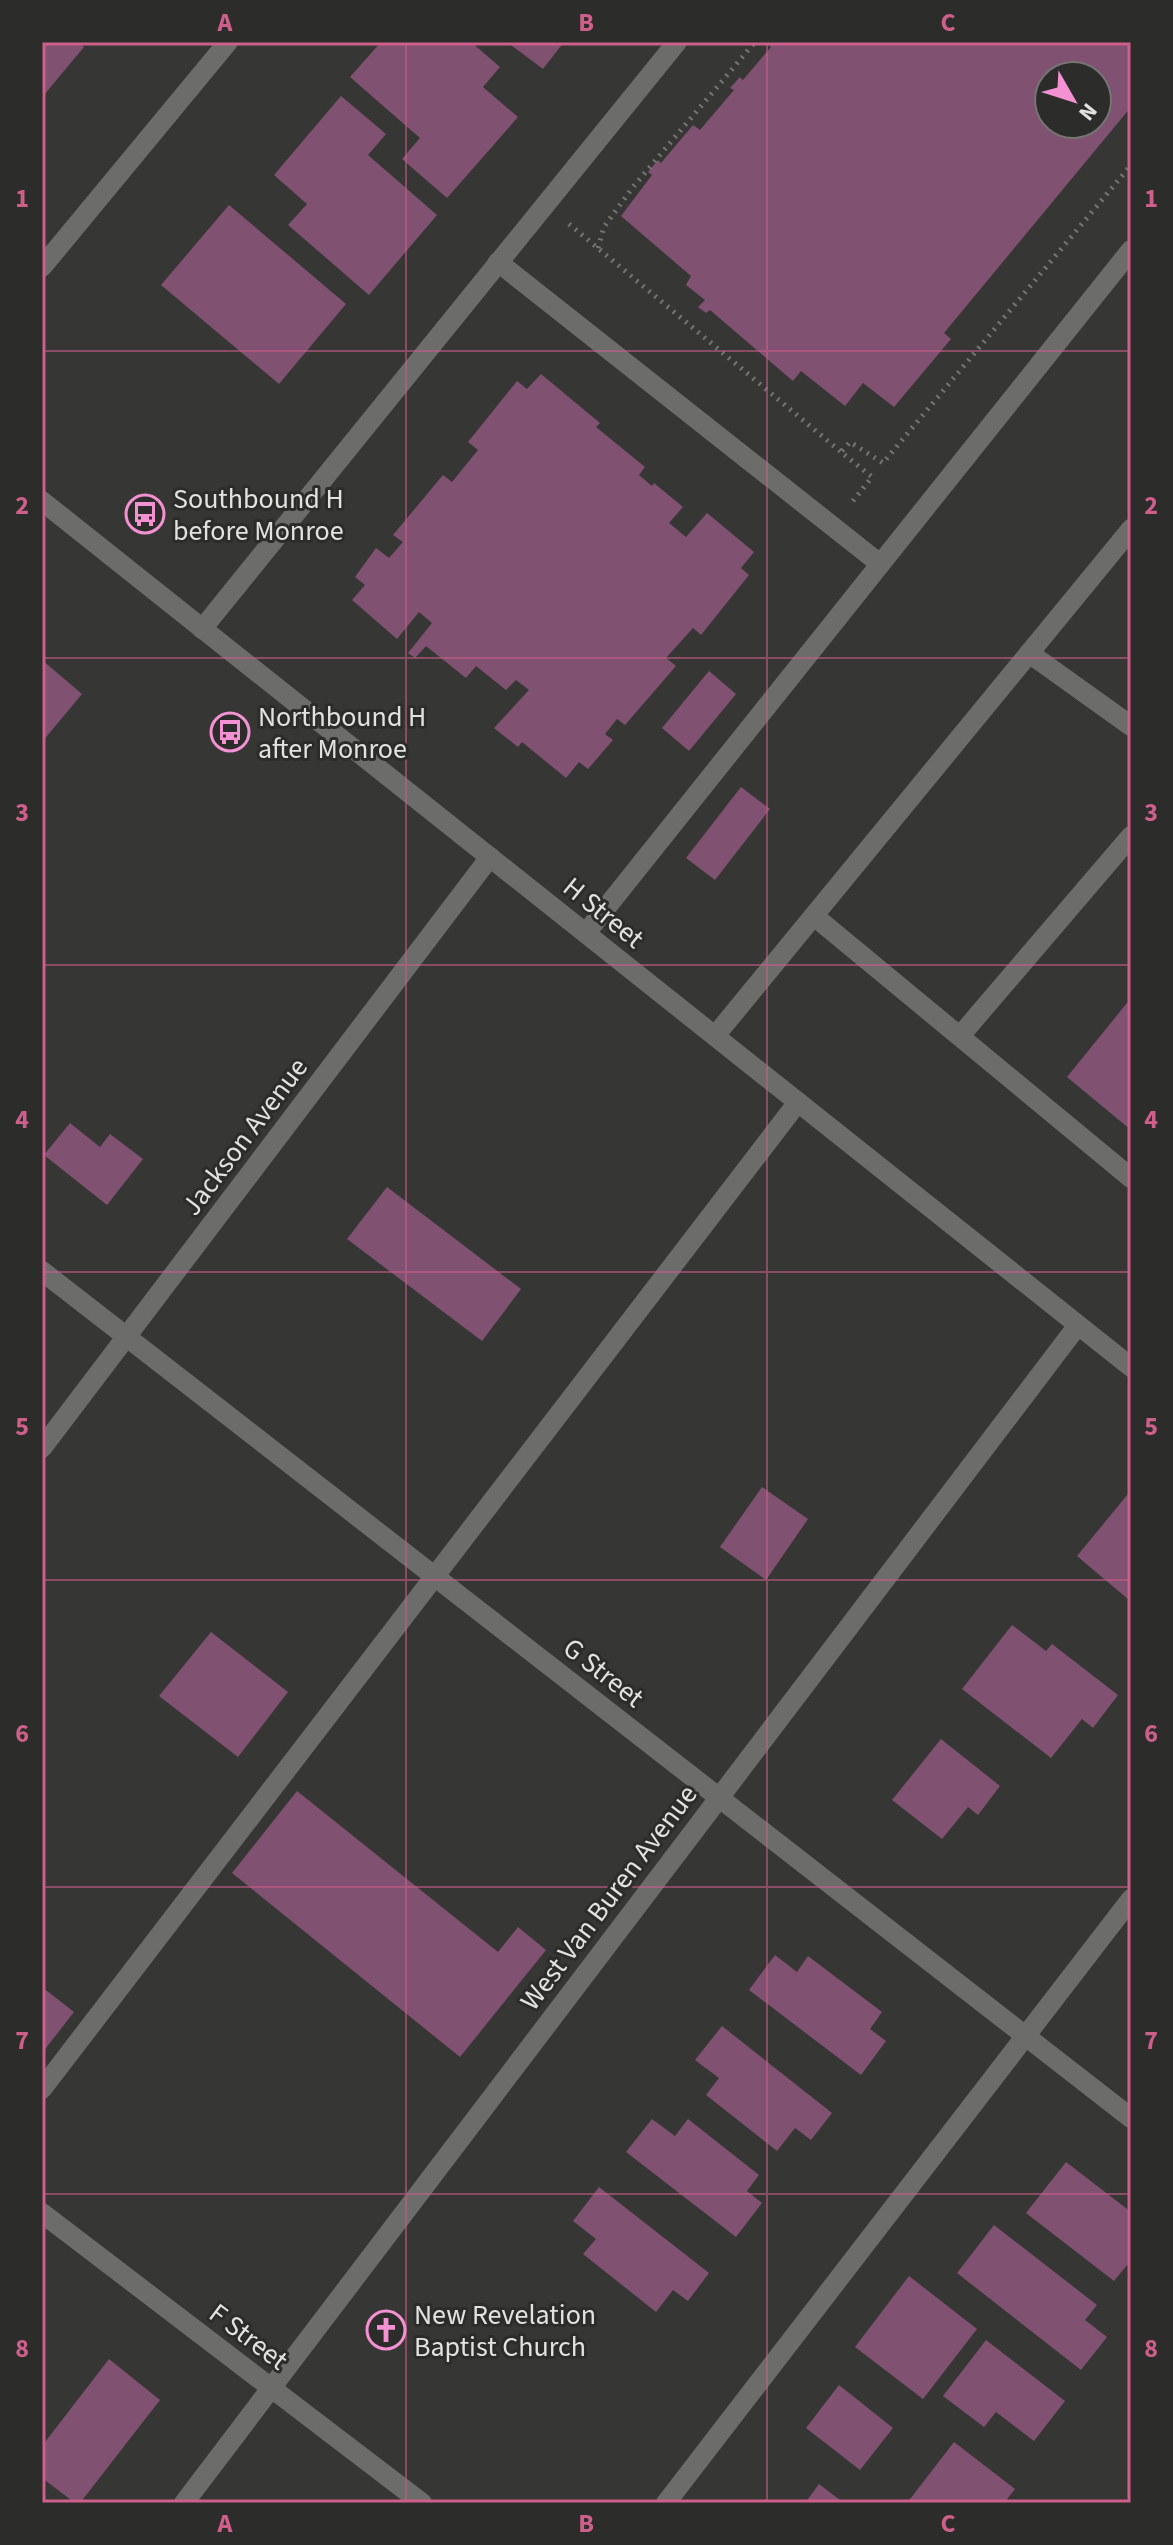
<svg xmlns="http://www.w3.org/2000/svg" width="1173" height="2545" viewBox="0 0 1173 2545" font-family="'Source Sans 3',sans-serif">
  <style>
    .building { fill: #805170; fill-rule: evenodd }
    .lines { fill: none; stroke-linecap: round; stroke-linejoin: round }
    .path { stroke: #757673; stroke-width: 5; stroke-dasharray: 2 6; stroke-linecap: butt }
    .service { stroke: #6c6c6a; stroke-width: 20 }
    .minor { stroke: #6c6c6a; stroke-width: 20 }
    .tertiary { stroke: #6c6c6a; stroke-width: 20 }
    .grid { fill: none; stroke: #cd5f8a; stroke-width: 2; stroke-opacity: 0.55 }
    .labels { text-anchor: middle; stroke-width: 6; stroke-linejoin: round; paint-order: stroke }
    .poi-label { font-size: 28px; fill: #e2e2e1; stroke: #2c2c2a; text-anchor: start }
    .street-label { font-size: 28px; fill: #e2e2e1; stroke: #2c2c2a }
    .neatline { fill: none; stroke: #cd5f8a; stroke-width: 3 }
    .grid-label { font-size: 26px; text-anchor: middle; font-weight: bold; fill: #cd5f8a }
  </style>
  <rect width="100%" height="100%" fill="#363734"/>
  <g class="building">
    <polygon points="42,42 78,42 84,47 44,95"/>
    <polygon points="381,42 471,42 500,67 483,87 518,117 447,198 402,159 420,138 350,77"/>
    <polygon points="507,42 564,42 543,69"/>
    <path d="M765,42H1131V107L944,333L951,339L894,407L863,383L845,406L801,371L793,381L710,310L706,313L698,307L705,300L686,285L691,276L621,216L652,175L648,172L658,160L661,163L693,125L700,130L734,90L730,88L740,77L743,80L771,47ZM1049,76H1097V124H1049Z"/>
    <polygon points="341,96 386,134 368,155 437,215 369,295 288,225 307,204 274,175"/>
    <polygon points="229,205 346,304 279,384 161,285"/>
    <polygon points="541,374 600,423 596,427 645,467 639,475 652,486 654,483 683,507 669,523 686,537 707,513 754,552 741,568 749,575 701,635 693,628 666,658 676,666 625,725 617,719 605,734 613,740 588,769 579,762 566,778 522,742 518,747 494,728 529,690 516,680 506,690 476,666 466,678 426,646 415,658 408,653 432,623 419,612 397,639 352,600 365,585 355,577 376,548 389,558 403,542 393,535 443,475 452,482 478,450 468,442 517,381 527,389"/>
    <polygon points="42,660 82,694 42,742"/>
    <polygon points="709,671 736,694 689,751 662,728"/>
    <polygon points="741,787 770,809 715,880 686,858"/>
    <polygon points="1131,998 1131,1130 1067,1077"/>
    <polygon points="70,1123 100,1147 110,1134 143,1159 107,1205 44,1155"/>
    <polygon points="387,1187 521,1289 482,1341 347,1239"/>
    <polygon points="762,1487 808,1519 766,1580 720,1547"/>
    <polygon points="1128,1494 1131,1497 1129,1600 1077,1556"/>
    <polygon points="1012,1625 1046,1651 1052,1644 1118,1695 1093,1728 1082,1719 1051,1758 962,1689"/>
    <polygon points="211,1632 288,1692 238,1757 159,1696"/>
    <polygon points="941,1739 1000,1786 978,1815 968,1807 942,1839 892,1800"/>
    <polygon points="297,1791 498,1952 518,1927 546,1950 460,2057 232,1873"/>
    <polygon points="775,1955 797,1972 808,1956 882,2012 870,2029 886,2041 861,2075 749,1990"/>
    <polygon points="42,1987 74,2012 42,2053"/>
    <polygon points="722,2026 832,2113 811,2140 795,2128 777,2151 706,2095 719,2078 695,2060"/>
    <polygon points="652,2119 675,2136 688,2119 759,2175 747,2191 762,2203 736,2237 626,2152"/>
    <polygon points="1066,2162 1131,2212 1131,2268 1127,2265 1114,2281 1026,2213"/>
    <polygon points="599,2187 709,2273 688,2301 673,2290 656,2312 583,2254 596,2239 573,2221"/>
    <polygon points="994,2225 1097,2305 1085,2320 1107,2337 1081,2370 957,2273"/>
    <polygon points="909,2276 977,2329 923,2399 855,2347"/>
    <polygon points="986,2340 1065,2401 1034,2441 996,2412 984,2427 943,2396"/>
    <polygon points="109,2359 160,2400 80,2503 75,2503 42,2478 42,2446"/>
    <polygon points="839,2385 893,2428 860,2470 806,2428"/>
    <polygon points="954,2442 1015,2489 1004,2503 907,2503"/>
    <polygon points="819,2484 844,2503 805,2503"/>
  </g>
  <g class="lines">
    <g class="path">
      <polyline points="569,224 841,452"/>
      <polyline points="598,248 604,227 633,187 755,42"/>
      <polyline points="853,501 872,477 841,452 850,442 883,463 1131,165"/>
    </g>
    <g class="service">
      <polyline points="498,262 879,563"/>
      <polyline points="202,629 677,42"/>
      <polyline points="1029,653 1131,726"/>
      <polyline points="814,916 1131,1178"/>
      <polyline points="586,933 1131,250"/>
      <polyline points="715,1036 1131,529"/>
      <polyline points="960,1036 1131,836"/>
      <polyline points="42,2089 798,1102"/>
      <polyline points="666,2503 1131,1899"/>
    </g>
    <g class="minor">
      <polyline points="42,1271 1131,2118"/>
      <polyline points="42,1448 490,857"/>
      <polyline points="184,2503 1078,1325"/>
    </g>
    <g class="tertiary">
      <polyline points="42,267 228,42"/>
      <polyline points="42,501 1131,1367"/>
      <polyline points="42,2213 422,2503"/>
    </g>
  </g>
  <path class="grid" d="M406,42V2503M767,42V2503M42,351H1131M42,658H1131M42,965H1131M42,1272H1131M42,1580H1131M42,1887H1131M42,2194H1131"/>
  <defs>
    <g id="bus-ring" transform="scale(2)"><circle r="9.5" fill="#2c2c2a" stroke="#f491d3" stroke-width="1.5"/><path d="M-5-6H5V4H4V6H2V4H-2V6H-4V4H-5ZM-3.5-4V0h7V-4ZM-3.5 1.2v1.5H-2V1.2ZM2 1.2v1.5H3.5V1.2Z" fill="#f491d3"/></g>
    <g id="church-ring" transform="scale(2)"><circle r="9.5" fill="#2c2c2a" stroke="#f491d3" stroke-width="1.5"/><path d="M-1.2-6h2.4v3.5h3.3v2.4h-3.3V6h-2.4V-.1h-3.3v-2.4h3.3Z" fill="#f491d3"/></g>
  </defs>
  <g fill-rule="evenodd">
    <use href="#bus-ring" x="145" y="514"/>
    <use href="#bus-ring" x="230" y="732"/>
    <use href="#church-ring" x="386" y="2330"/>
  </g>
  <g class="labels">
    <g class="poi-label">
      <text x="173" y="508">Southbound H<tspan x="173" dy="32">before Monroe</tspan></text>
      <text x="258" y="726">Northbound H<tspan x="258" dy="32">after Monroe</tspan></text>
      <text x="414" y="2324">New Revelation<tspan x="414" dy="32">Baptist Church</tspan></text>
    </g>
    <g class="street-label">
      <text transform="translate(604 912) rotate(39)" y="10">H Street</text>
      <text transform="translate(244 1136) rotate(-53)" y="10">Jackson Avenue</text>
      <text transform="translate(604 1672) rotate(38)" y="10">G Street</text>
      <text transform="translate(608 1897) rotate(-53)" y="10">West Van Buren Avenue</text>
      <text transform="translate(249 2336) rotate(37)" y="10">F Street</text>
    </g>
  </g>
  <rect width="1173" height="2545" fill="none" stroke="#2c2c2a" stroke-width="88"/>
  <g transform="translate(1073 100) rotate(129)"><circle r="38" fill="#2c2c2a" stroke="#757573" stroke-width="2"/>
  <path d="M0-6L14 30L0 20L-14 30Z" fill="#f491d3"/>
  <text y="-12" font-size="22" font-weight="bold" text-anchor="middle" fill="#e2e2e1">N</text>
  </g>
  <rect x="44" y="44" width="1085" height="2457" class="neatline"/>
  <g class="grid-label">
    <text x="225" y="31">A</text>
    <text x="586" y="31">B</text>
    <text x="948" y="31">C</text>
    <text x="22" y="207">1</text>
    <text x="1151" y="207">1</text>
    <text x="22" y="514">2</text>
    <text x="1151" y="514">2</text>
    <text x="22" y="821">3</text>
    <text x="1151" y="821">3</text>
    <text x="22" y="1128">4</text>
    <text x="1151" y="1128">4</text>
    <text x="22" y="1435">5</text>
    <text x="1151" y="1435">5</text>
    <text x="22" y="1742">6</text>
    <text x="1151" y="1742">6</text>
    <text x="22" y="2049">7</text>
    <text x="1151" y="2049">7</text>
    <text x="22" y="2357">8</text>
    <text x="1151" y="2357">8</text>
    <text x="225" y="2532">A</text>
    <text x="586" y="2532">B</text>
    <text x="948" y="2532">C</text>
  </g>
</svg>
